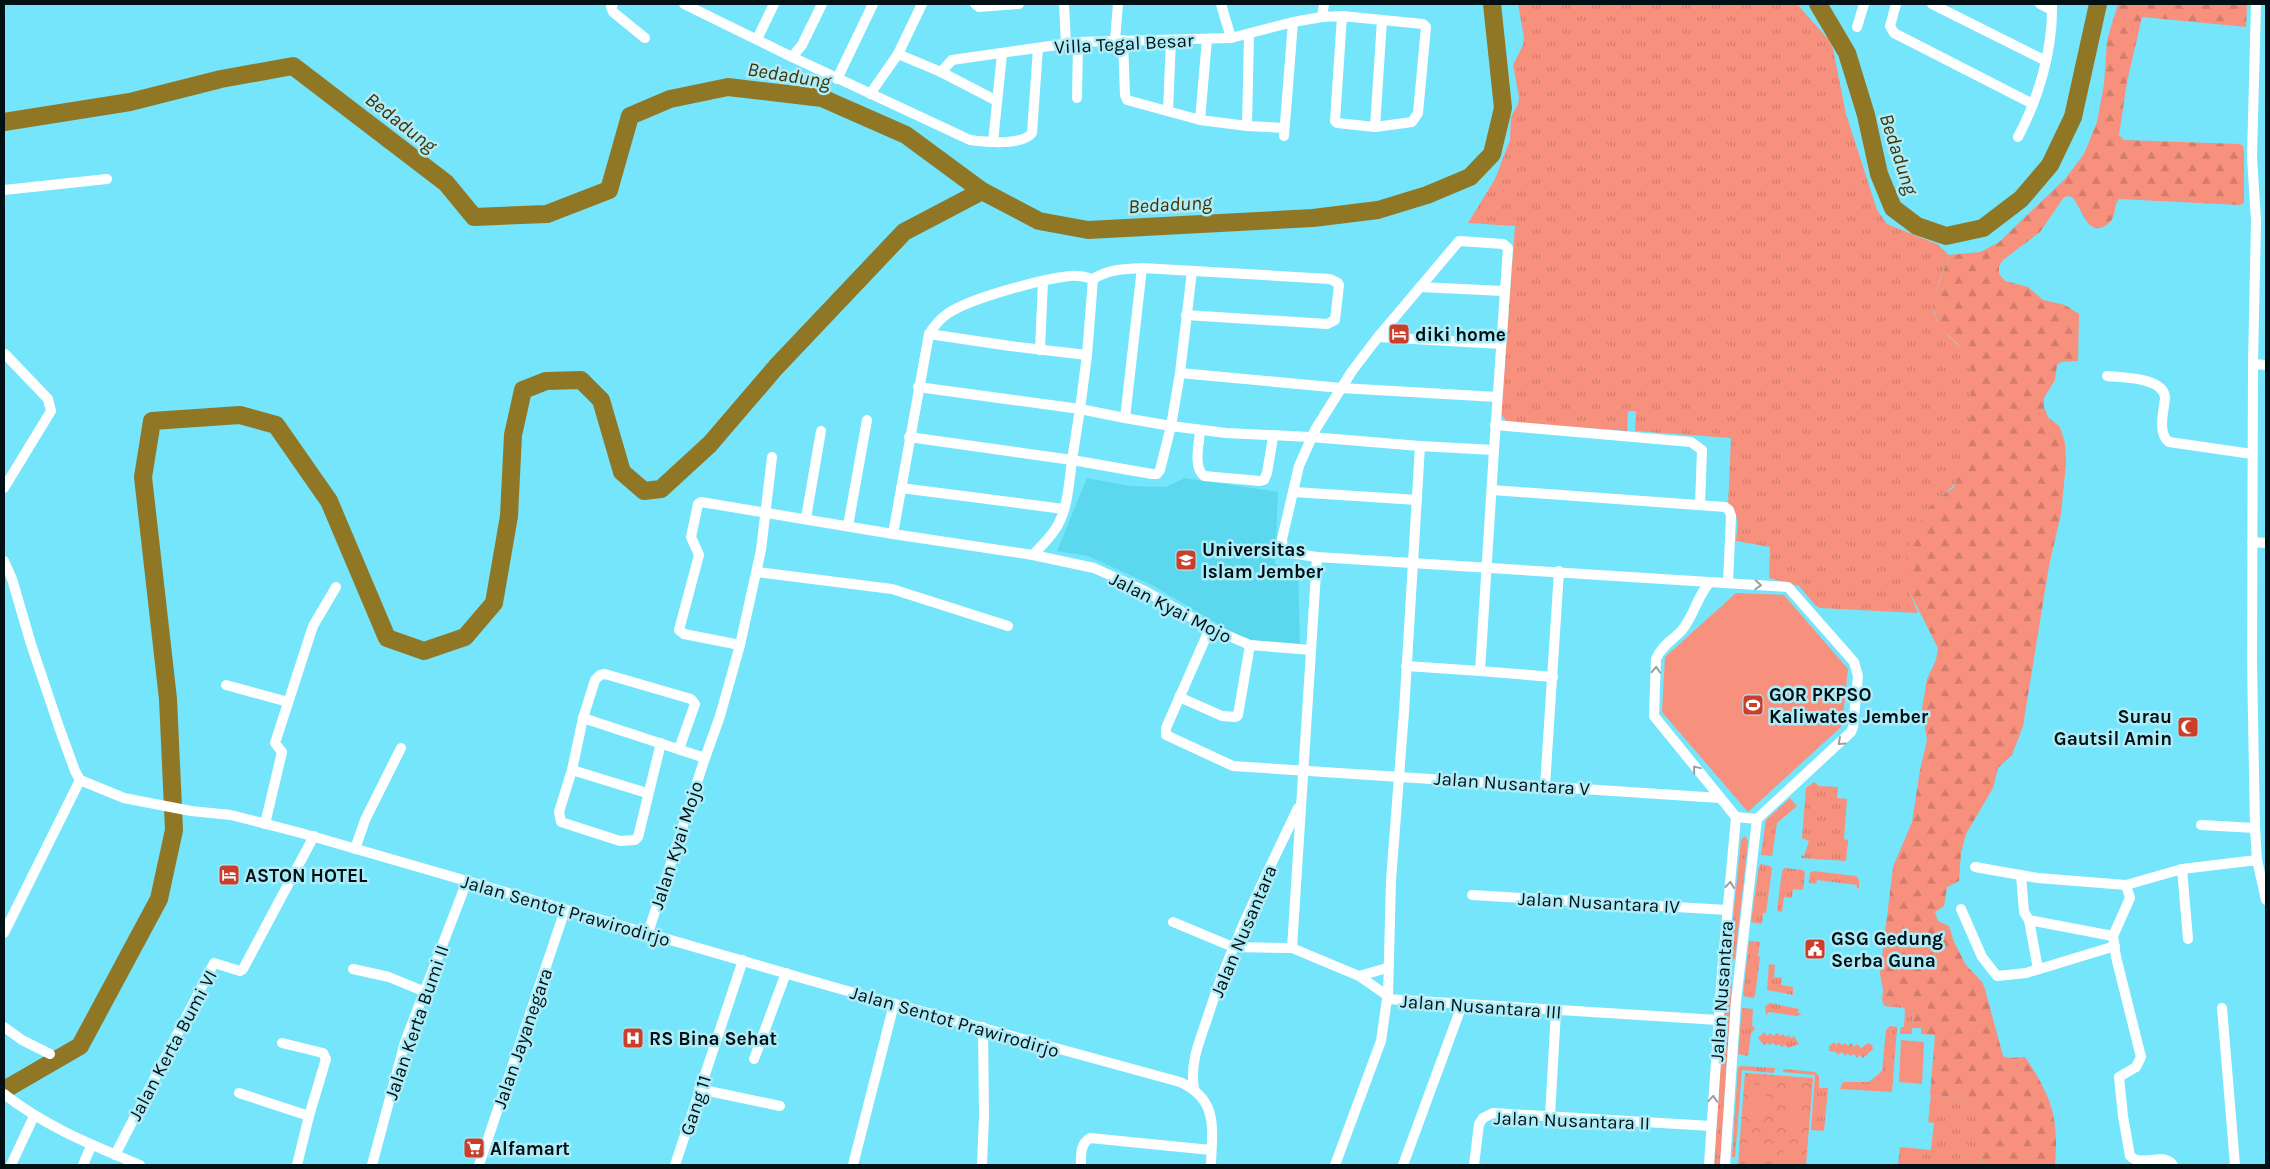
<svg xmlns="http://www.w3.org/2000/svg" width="2270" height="1169" viewBox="0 0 2270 1169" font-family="Karla,sans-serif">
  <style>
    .built { fill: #5bd8ee }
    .grass { fill: url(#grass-tufts) }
    .forest { fill: url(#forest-firs) }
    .park { fill: url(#park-crowns) }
    .garden { fill: #f7917e }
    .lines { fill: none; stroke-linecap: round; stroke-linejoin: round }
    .river { stroke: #907726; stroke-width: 18 }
    .minor { stroke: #fff; stroke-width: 10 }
    .oneway { stroke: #999fa1 }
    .labels { text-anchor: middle; stroke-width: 5; stroke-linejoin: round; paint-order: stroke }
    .street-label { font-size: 19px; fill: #001015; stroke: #aeecf8 }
    .poi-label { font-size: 19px; font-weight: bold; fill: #001015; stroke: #aeecf8; text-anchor: start }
    .water-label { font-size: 20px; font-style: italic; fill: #413305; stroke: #aeecf8 }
  </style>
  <defs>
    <pattern id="grass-tufts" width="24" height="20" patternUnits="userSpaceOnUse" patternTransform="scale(1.25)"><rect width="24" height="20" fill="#f7917e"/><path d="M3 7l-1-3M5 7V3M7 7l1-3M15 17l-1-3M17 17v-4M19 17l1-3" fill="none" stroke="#d27c6c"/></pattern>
    <pattern id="forest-firs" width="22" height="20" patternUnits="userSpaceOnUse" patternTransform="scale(1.25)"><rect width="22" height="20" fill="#f7917e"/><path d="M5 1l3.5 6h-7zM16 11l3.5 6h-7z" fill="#d27c6c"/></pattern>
    <pattern id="park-crowns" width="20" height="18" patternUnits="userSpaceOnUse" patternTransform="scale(1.25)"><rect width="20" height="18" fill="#f7917e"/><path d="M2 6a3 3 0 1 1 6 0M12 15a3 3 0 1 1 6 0" fill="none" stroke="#d27c6c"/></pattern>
  </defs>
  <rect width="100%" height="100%" fill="#74e5fa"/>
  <polygon class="built" points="1087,478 1130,486 1166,487 1185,478 1278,492 1275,564 1298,570 1300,646 1243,639 1152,585 1088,556 1057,551"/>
  <g class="grass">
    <path d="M1518,4H1797L1829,40L1833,49L1846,114L1877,210L1887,224L1937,244L1949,255C1946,263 1932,300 1933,305C1936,336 1959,338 1970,362C1976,375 1969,450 1965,465C1960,479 1952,489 1940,497L1910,593L1918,613L1820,608L1816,606L1799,586L1769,578L1770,547L1736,541C1737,528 1741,513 1728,506L1731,438L1635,431L1636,411H1628L1627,431L1507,422L1501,414L1515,226L1468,223L1495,179L1510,140L1511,117L1518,104L1519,97L1513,65L1523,45L1524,37Z"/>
    <polygon points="1814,782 1819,786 1838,787 1837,798 1847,799 1844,839 1848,840 1846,861 1801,858 1801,855 1804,856 1809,841 1802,838 1806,788"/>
    <polygon points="1790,798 1797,806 1777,823 1772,856 1761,855 1766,820"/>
    <polygon points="1745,836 1748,841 1735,958 1732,961 1729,958 1741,840"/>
    <polygon points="1761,864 1770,866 1772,868 1766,913 1763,913 1762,924 1751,922 1759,866"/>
    <polygon points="1785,868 1803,870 1805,873 1803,890 1793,889 1792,898 1784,897 1782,912 1777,911 1782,871"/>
    <polygon points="1813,871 1856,876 1859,880 1859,889 1857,888 1857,885 1817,880 1816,884 1809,883 1810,873"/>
    <polygon points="1749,941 1760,942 1758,956 1760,957 1755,996 1753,998 1743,996"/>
    <polygon points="1769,964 1775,965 1774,977 1782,978 1781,985 1793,987 1793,995 1767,990"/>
    <polygon points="1729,981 1732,984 1720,1165 1714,1165 1726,984"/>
    <polygon points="1882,1000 1908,1002 1913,1009 1912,1034 1900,1034 1901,1027 1904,1027 1905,1011 1904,1008 1884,1006"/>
    <polygon points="1770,1003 1799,1009 1798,1013 1802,1014 1797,1016 1769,1012 1766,1015 1765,1006"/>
    <polygon points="1742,1008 1753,1009 1752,1025 1755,1029 1751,1033 1748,1056 1738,1054"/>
    <polygon points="1890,1026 1897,1027 1892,1092 1840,1089 1843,1082 1869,1082 1882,1071 1886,1030"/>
    <polygon points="1764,1032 1767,1036 1770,1033 1773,1036 1777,1033 1780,1036 1783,1034 1786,1037 1788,1035 1791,1038 1794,1036 1799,1044 1788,1048 1785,1045 1782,1047 1779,1044 1776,1046 1773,1043 1769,1045 1767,1043 1764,1045 1758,1038"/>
    <polygon points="1834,1042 1836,1045 1839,1042 1842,1045 1845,1043 1848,1046 1851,1043 1854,1047 1857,1044 1861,1048 1868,1043 1872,1045 1873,1049 1863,1058 1860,1055 1857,1058 1854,1054 1850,1056 1848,1053 1845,1056 1842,1052 1838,1055 1836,1052 1829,1051 1829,1046"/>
    <polygon points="1741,1066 1775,1068 1774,1073 1742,1070 1735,1157 1732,1157 1738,1067"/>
    <polygon points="1783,1069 1815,1072 1819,1076 1819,1088 1828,1088 1824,1131 1811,1130 1815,1075 1783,1072"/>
    <path d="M1931,1095C1987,1098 1980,1120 1983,1165H1898L1900,1147L1931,1150L1934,1123L1928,1122Z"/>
  </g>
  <path class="forest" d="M2118,4H2247L2246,27L2142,17L2127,82L2119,135L2124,140L2240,144L2243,146L2244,151V200L2243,204L2239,205L2119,199C2113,206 2117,217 2108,224C2086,241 2082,203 2070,196L2064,197L2040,232L2003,260L1999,266V274L2005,281L2028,287L2043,300L2065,305L2079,314L2078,361L2061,362L2057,365L2055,380L2044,398V407L2048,417L2060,427L2065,443L2066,464L2061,514L2049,566L2023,726L2012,755L1998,768L1993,788L1966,834L1961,853L1959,881L1947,887L1944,906L1935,912L1938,921L1949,926L1954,942L1966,965L1982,982L1985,989L2003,1056L2009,1058L2025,1057C2052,1097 2059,1118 2055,1165H1983C1979,1120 1986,1097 1930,1095L1935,1035L1921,1034V1028H1912L1913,1009L1908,1003L1882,1000L1883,990L1880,974L1893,867L1912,822L1920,770L1927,740L1922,708L1927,679L1936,660L1938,648L1910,593L1906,553L1914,532L1926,511L1940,497L1953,488L1965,464L1968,436L1972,393L1970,362L1958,344L1939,327L1932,303L1949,255L1980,252L1998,243L2065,179L2084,154L2097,122L2104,84L2107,40Z"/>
  <polygon class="park" points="1745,1073 1813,1078 1806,1165 1738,1165"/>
  <g class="garden">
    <polygon points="1736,593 1784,595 1848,669 1842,726 1748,812 1662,712 1665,657"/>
    <polygon points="1901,1040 1924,1042 1922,1084 1899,1082"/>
    <polygon points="1751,1084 1767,1086 1764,1120 1748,1119"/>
    <polygon points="1788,1087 1803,1088 1801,1123 1785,1122"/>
    <polygon points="1747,1142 1762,1144 1761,1165 1745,1165"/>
    <polygon points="1784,1145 1799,1146 1798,1165 1782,1165"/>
  </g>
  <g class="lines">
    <g class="river">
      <polyline points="1818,4 1847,53 1866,115 1879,174 1893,208 1917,226 1946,236 1983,228 2021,199 2050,165 2073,117 2098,4"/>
      <polyline points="4,122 130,102 221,79 293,66 446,183 474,217 547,214 609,190 630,116 670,99 728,87 822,98 906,135 982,191 1039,221 1088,230 1313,218 1378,210 1427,195 1470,177 1492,154 1503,108 1492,4"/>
      <polyline points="4,1090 80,1046 159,899 174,830 168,699 143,477 152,421 240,415 276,425 329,501 387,638 424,651 465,637 494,603 509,516 513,435 523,390 546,381 581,380 601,400 622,472 644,491 661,489 710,444 776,367 904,232 982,191"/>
    </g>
    <g class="minor">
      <polyline points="613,4 611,7 613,12 645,38"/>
      <polyline points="684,4 792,57 802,45 822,4"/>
      <polyline points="922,4 898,54 941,72 952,60 1078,42 1231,38 1293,22 1322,17 1342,16 1423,24 1426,27 1418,113 1412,122 1375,127 1337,123 1335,121 1342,16"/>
      <polyline points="975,4 979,7 1019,4"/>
      <polyline points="1064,4 1066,44"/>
      <polyline points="1221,4 1231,38"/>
      <polyline points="1896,4 1890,26 1894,33 2033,104"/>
      <polyline points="1932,4 2046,61"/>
      <polyline points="2040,4 2052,10"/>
      <polyline points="2256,4 2252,157 2256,221 2253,364 2252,662 2255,828 2257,860 2266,900"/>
      <polyline points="1322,17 1324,4"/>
      <polyline points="1857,27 1864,4"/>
      <polyline points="757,39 774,4"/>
      <polyline points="1115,40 1118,4"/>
      <polyline points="1123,40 1125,95 1127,100 1200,120 1247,126 1249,34"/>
      <path d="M792,57L970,140C985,142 1022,146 1032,133L1038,48"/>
      <polyline points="941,72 997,101"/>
      <polyline points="837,79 873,4"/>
      <polyline points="870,94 898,54"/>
      <polyline points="1077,98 1078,42"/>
      <polyline points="1168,111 1171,40"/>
      <polyline points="1200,120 1207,39"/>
      <polyline points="1247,126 1284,128"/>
      <polyline points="1375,127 1382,20"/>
      <polyline points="1284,136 1293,22"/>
      <path d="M2018,137C2039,97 2053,49 2052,4"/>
      <polyline points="993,142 1002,54"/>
      <polyline points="4,190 107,179"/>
      <polyline points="1142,268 1125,418 1171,426 1180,373"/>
      <polyline points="1192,271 1180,373 1341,388 1497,397"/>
      <polyline points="1093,279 1087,355 1080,409 1125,418"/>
      <polyline points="1420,287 1504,291"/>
      <polyline points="929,334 1010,346 1087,355"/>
      <polyline points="1378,337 1501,344"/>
      <polyline points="1040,350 1043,281"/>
      <polyline points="4,355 5,354 48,399 51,411 4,488"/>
      <polyline points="2253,364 2266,365"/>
      <path d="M2107,376C2123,378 2164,377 2165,398C2164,411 2157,433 2169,442L2252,454"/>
      <polyline points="918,387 1080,409 1072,460 1152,474 1157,474 1160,470 1171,426 1226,433 1311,437 1420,446"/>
      <polyline points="1495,425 1691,442 1702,450 1700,505"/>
      <path d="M1200,431C1199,445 1193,467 1204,476L1260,481L1264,480L1267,473L1273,437"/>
      <path d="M1494,450L1508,248L1503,244L1459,241L1378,337L1352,371L1315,430L1299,466L1282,539L1283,549L1290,553L1317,557L1788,587L1854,662L1858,676L1853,727L1851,732L1757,819L1736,817L1654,716L1656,659C1661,646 1673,640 1682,630C1694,616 1697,596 1710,582"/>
      <polyline points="901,488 1064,509"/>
      <polyline points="1492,490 1725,507 1729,510 1731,516 1728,583"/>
      <polyline points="1294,492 1417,500"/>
      <polyline points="806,518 821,431"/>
      <polyline points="848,526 867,420"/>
      <path d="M893,534L1033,555C1040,547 1048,540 1054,531C1068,512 1069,483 1072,460L909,437"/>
      <polyline points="2252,542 2266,543"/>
      <polyline points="1033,555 1094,568 1145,591 1210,628 1250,645 1311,650"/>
      <path d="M4,561L12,579L31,644L59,727L75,771L80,780L124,798L191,811L231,815L301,833L833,987L1180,1082C1219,1100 1212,1128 1211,1165"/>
      <polyline points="757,572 892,589 1008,626"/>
      <polyline points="1210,628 1166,728 1166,735 1233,766 1720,798"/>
      <path d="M740,645L684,634L679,630L699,555L691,537L698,504L701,502L893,534L929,334C934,326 940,319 947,314C970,298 1042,279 1070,276C1078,275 1086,277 1093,279C1109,269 1124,269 1142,268L1330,279L1338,283L1339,285L1335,320L1327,324L1186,315"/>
      <polyline points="1406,666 1480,671"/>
      <polyline points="226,685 288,702"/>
      <polyline points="1179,697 1222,716 1236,717 1238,715 1250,645"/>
      <polyline points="583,718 595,680 600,675 605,674 691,699 695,704 679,749"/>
      <polyline points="661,743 638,837 635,840 620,841 561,822 559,812 572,770 583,718 705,758"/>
      <polyline points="572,770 647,793"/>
      <polyline points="1545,786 1559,571"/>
      <polyline points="265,824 282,752 275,743 313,626 336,587"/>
      <polyline points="2201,825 2255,828"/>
      <polyline points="355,849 365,820 401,748"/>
      <polyline points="1975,867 2038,878 2126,885 2182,869 2257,860"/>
      <polyline points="2182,869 2188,939"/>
      <polyline points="2021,875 2024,912 2029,920 2113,936"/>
      <path d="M2126,885L2130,898L2113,936L2116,957L2141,1057L2136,1067L2119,1077L2123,1116L2130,1156C2142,1168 2162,1151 2173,1165"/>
      <polyline points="1472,895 1727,910"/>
      <polyline points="1961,909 1982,957 1997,976 2026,973 2115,946"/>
      <polyline points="2029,920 2038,969"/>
      <polyline points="1173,922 1233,947 1292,948 1359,976 1388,996 1387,999 1718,1020"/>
      <polyline points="4,933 80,780"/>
      <polyline points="648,933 705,758 720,716 740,645 761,550 772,457"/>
      <polyline points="1292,948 1317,557"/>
      <polyline points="353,969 389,977 423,991"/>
      <polyline points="1359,976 1387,968"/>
      <polyline points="1388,996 1391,880 1404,712 1420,446 1494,450 1480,671 1553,677"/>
      <polyline points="2222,1008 2235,1165"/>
      <polyline points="4,1027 22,1040 50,1054"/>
      <polyline points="282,1043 323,1053 326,1059 309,1116 297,1165"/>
      <polyline points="754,1059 786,973"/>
      <polyline points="699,1089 780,1106"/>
      <path d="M1194,1089C1190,1064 1198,1045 1206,1022C1229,948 1265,878 1298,808"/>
      <polyline points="239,1093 309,1116"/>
      <path d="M4,1094C48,1128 90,1144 140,1165"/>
      <polyline points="1550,1116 1556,1011"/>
      <polyline points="115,1155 214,963 240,971 243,969 314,836"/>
      <polyline points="11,1165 34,1116"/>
      <polyline points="83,1165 91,1146"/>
      <polyline points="372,1165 405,1042 467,881"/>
      <polyline points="479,1165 565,910"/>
      <polyline points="675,1165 743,960"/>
      <polyline points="853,1165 894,1004"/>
      <polyline points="982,1165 984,1116 983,1027"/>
      <path d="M1081,1165C1081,1155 1080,1144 1090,1138L1211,1150"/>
      <polyline points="1335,1165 1381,1041 1387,999"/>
      <polyline points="1403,1165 1462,1005"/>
      <polyline points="1474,1165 1479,1124 1483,1118 1493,1113 1711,1126"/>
      <polyline points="1709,1165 1722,972 1736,817"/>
      <polyline points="1725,1165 1736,1001 1757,819"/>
    </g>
  </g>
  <defs><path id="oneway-chevron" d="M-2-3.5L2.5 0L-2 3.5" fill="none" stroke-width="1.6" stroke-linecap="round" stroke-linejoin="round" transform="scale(1.25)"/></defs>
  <g class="oneway">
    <use href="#oneway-chevron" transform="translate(1758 585) rotate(3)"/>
    <use href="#oneway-chevron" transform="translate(1656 670) rotate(-87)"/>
    <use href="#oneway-chevron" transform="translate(1841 742) rotate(138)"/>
    <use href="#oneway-chevron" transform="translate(1696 769) rotate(-130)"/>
    <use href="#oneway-chevron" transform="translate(1730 885) rotate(-84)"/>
    <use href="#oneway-chevron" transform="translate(1713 1099) rotate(-86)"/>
  </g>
  <defs>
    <g id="hotel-square" transform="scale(1.125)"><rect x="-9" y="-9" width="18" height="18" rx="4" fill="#ca3e2a" stroke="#aeecf8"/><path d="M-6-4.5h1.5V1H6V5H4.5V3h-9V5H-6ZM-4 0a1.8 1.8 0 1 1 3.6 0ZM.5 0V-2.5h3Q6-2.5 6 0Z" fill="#fff"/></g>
    <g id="university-square" transform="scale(1.125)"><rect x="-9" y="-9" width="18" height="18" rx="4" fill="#ca3e2a" stroke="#aeecf8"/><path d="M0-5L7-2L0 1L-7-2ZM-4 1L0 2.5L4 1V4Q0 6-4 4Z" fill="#fff"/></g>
    <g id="stadium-square" transform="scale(1.125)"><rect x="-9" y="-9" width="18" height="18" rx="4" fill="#ca3e2a" stroke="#aeecf8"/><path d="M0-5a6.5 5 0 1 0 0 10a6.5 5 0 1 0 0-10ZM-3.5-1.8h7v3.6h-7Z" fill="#fff"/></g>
    <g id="mosque-square" transform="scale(1.125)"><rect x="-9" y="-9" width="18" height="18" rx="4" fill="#ca3e2a" stroke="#aeecf8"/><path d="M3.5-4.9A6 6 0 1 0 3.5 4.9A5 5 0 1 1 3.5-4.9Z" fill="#fff"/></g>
    <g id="civic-square" transform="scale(1.125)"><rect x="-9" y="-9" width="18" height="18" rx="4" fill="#ca3e2a" stroke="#aeecf8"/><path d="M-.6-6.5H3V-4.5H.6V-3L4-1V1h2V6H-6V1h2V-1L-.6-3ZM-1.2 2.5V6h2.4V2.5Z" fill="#fff"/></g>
    <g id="hospital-square" transform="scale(1.125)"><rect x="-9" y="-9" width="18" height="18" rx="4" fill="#ca3e2a" stroke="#aeecf8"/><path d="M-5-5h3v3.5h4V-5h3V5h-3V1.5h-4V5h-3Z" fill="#fff"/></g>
    <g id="supermarket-square" transform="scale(1.125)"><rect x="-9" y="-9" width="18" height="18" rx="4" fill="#ca3e2a" stroke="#aeecf8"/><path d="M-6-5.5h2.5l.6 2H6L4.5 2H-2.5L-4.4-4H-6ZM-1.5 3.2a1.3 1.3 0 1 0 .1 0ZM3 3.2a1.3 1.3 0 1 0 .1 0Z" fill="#fff"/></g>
  </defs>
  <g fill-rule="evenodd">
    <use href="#hotel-square" x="1399" y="334"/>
    <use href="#university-square" x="1186" y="560"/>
    <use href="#stadium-square" x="1753" y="705"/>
    <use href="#mosque-square" x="2188" y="727"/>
    <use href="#hotel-square" x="229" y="875"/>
    <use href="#civic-square" x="1815" y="949"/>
    <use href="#hospital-square" x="633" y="1038"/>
    <use href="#supermarket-square" x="474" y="1148"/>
  </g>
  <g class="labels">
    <g class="street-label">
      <text transform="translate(1124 43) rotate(-3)" y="7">Villa Tegal Besar</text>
      <text transform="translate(1171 607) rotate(27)" y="7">Jalan Kyai Mojo</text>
      <text transform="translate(1512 783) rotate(4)" y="7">Jalan Nusantara V</text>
      <text transform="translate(676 845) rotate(-72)" y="7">Jalan Kyai Mojo</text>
      <text transform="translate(1599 902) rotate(3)" y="7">Jalan Nusantara IV</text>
      <text transform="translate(566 910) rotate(16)" y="7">Jalan Sentot Prawirodirjo</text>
      <text transform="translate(1243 931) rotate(-67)" y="7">Jalan Nusantara</text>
      <text transform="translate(1721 991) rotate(-86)" y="7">Jalan Nusantara</text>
      <text transform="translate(1481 1006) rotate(4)" y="7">Jalan Nusantara III</text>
      <text transform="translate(955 1021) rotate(16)" y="7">Jalan Sentot Prawirodirjo</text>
      <text transform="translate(416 1022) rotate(-71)" y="7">Jalan Kerta Bumi II</text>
      <text transform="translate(522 1038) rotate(-71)" y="7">Jalan Jayanegara</text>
      <text transform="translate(172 1045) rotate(-62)" y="7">Jalan Kerta Bumi VI</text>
      <text transform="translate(695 1105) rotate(-72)" y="7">Gang 11</text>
      <text transform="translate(1572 1120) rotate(2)" y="7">Jalan Nusantara II</text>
    </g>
    <g class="poi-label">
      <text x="1415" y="341">diki home</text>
      <text x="1202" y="556">Universitas<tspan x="1202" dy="22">Islam Jember</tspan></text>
      <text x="1769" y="701">GOR PKPSO<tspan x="1769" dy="22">Kaliwates Jember</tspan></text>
      <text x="2172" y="723" text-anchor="end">Surau<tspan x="2172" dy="22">Gautsil Amin</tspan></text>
      <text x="245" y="882">ASTON HOTEL</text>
      <text x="1831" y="945">GSG Gedung<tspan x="1831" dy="22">Serba Guna</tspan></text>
      <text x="649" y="1045">RS Bina Sehat</text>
      <text x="490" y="1155">Alfamart</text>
    </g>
    <g class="water-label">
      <text transform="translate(789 75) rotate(9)" y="7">Bedadung</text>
      <text transform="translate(401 122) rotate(38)" y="7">Bedadung</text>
      <text transform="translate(1899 154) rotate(72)" y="7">Bedadung</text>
      <text transform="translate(1170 204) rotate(-3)" y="7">Bedadung</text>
    </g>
  </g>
  <rect width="2270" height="1169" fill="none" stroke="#001015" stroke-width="10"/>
</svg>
